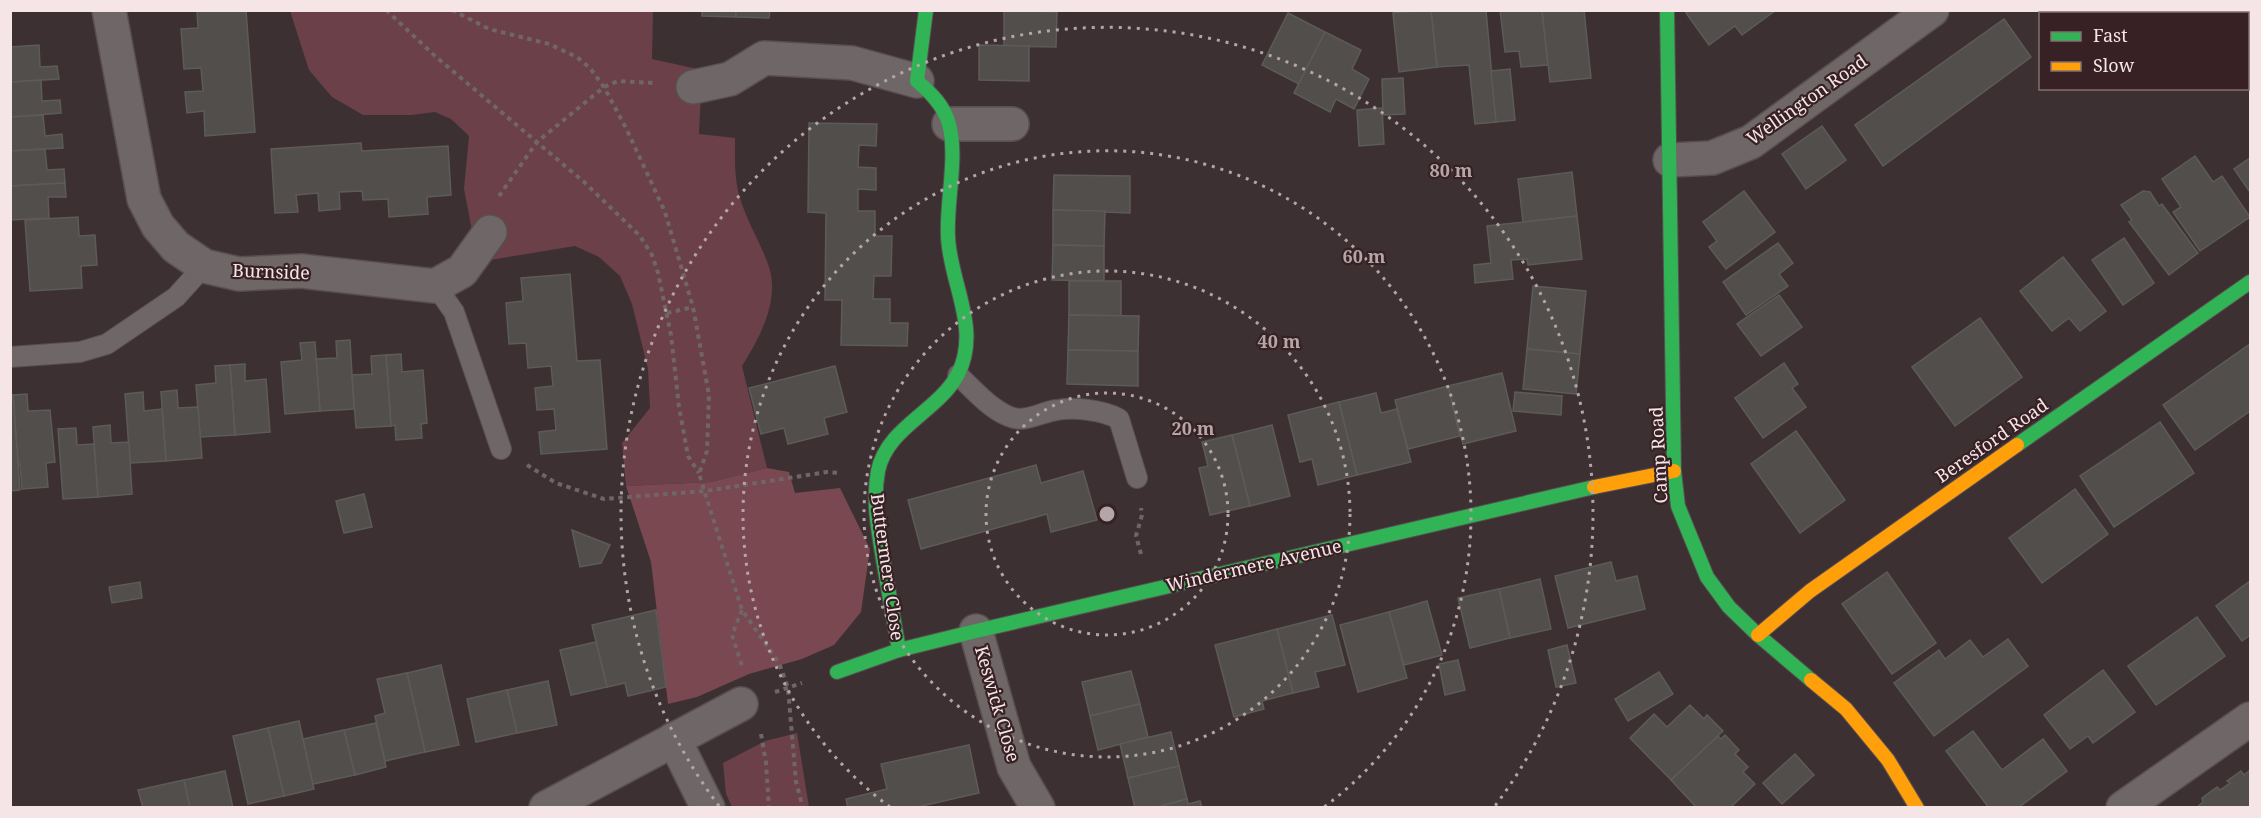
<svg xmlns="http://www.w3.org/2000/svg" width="2261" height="818" viewBox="0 0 2261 818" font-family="'Noto Serif',serif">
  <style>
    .green { fill: #6b4048 }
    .forest { fill: #794850 }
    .building { fill: #514e4c; stroke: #5d5b59; stroke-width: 1.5 }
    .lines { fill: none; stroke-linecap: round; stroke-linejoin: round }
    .lane-casing { stroke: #594e50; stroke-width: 22 }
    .street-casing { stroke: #594e50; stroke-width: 36 }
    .fast-casing { stroke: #594e50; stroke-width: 16 }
    .slow-casing { stroke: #594e50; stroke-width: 16 }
    .path { stroke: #706668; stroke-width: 4; stroke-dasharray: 4.5 4.5; stroke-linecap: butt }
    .lane { stroke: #6f6667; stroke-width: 20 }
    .street { stroke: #6f6667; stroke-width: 33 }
    .fast { stroke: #30b455; stroke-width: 14 }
    .slow { stroke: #ff9f0a; stroke-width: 14 }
    .ring { fill: none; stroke: #b4a6a8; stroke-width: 3; stroke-dasharray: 3 6 }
    .labels { text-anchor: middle; stroke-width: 4.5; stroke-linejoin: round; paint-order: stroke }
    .street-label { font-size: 18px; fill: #f5e5e7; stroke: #372124 }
    .centre { fill: #b4a6a8; stroke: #372124; stroke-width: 3 }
    .ring-label { font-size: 18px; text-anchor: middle; font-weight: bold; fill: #b4a6a8; stroke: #372124; stroke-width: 4.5; stroke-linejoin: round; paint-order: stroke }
  </style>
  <rect width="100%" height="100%" fill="#3c3032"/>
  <g class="green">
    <path d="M290,11H653L652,59L702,70L699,134L735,138C735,159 734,178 740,198C747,222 761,243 769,267C780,301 759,339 742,366L767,468L711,482L626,486L622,443L650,408L648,369L632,304L620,276L599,257L575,246L478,262L464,189L469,136L451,119L435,112L411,115H363L332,97L309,70Z"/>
    <polygon points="797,733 809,807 732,807 726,794 723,763 765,741"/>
  </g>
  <polygon class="forest" points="767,468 789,472 795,493 840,488 870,549 861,612 834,645 802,659 749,674 697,697 668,704 651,562 626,486 711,482"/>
  <g class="building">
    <polygon points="197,10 246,10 255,132 205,136 204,111 187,113 185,92 203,91 201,68 184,69 181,29 198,28"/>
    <polygon points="702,10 736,10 736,17 702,16"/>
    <polygon points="736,10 770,10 769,18 736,17"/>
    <polygon points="1004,10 1057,12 1056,47 1004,46"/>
    <polygon points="1431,10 1486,10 1496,122 1475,124 1469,65 1437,67"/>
    <polygon points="1431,10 1437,67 1399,72 1393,13"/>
    <polygon points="1500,10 1542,10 1548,65 1521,67 1519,51 1505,52"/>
    <polygon points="1542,10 1584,10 1591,78 1550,82"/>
    <polygon points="1690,10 1776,10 1742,35 1735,26 1709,45 1686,13"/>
    <polygon points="1288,13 1325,32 1299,84 1262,65"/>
    <polygon points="2004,19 2031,57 1883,166 1855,125"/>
    <polygon points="1325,32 1361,50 1352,69 1369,79 1354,109 1336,99 1330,112 1294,93"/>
    <polygon points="39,45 40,67 57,66 59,79 10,82 10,47"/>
    <polygon points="979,45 1029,46 1029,81 979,80"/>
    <polygon points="1510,69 1515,120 1496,122 1491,71"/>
    <polygon points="1403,78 1405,114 1383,115 1382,79"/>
    <polygon points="41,80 42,101 60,100 61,113 10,117 10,82"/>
    <polygon points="1382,108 1384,144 1359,146 1357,110"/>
    <polygon points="43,115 45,136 62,134 63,148 10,151 10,117"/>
    <polygon points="809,123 877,124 876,146 859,145 858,167 876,168 876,190 858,189 858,211 875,211 875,236 892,236 891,276 874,276 873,299 890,299 890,323 908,323 907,346 841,345 842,300 825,300 826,213 808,212"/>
    <polygon points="1822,126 1846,160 1806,189 1782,154"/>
    <polygon points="361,143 362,151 448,146 451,195 427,197 428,214 389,217 388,199 363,200 362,191 339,192 340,209 319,211 318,193 296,195 298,212 275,213 271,149"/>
    <polygon points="45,149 47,170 64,169 65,183 10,186 10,151"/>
    <polygon points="2195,156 2213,182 2222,176 2250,217 2200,251 2173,212 2181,207 2162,179"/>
    <polygon points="2250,158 2250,192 2234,169"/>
    <polygon points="1572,172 1577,216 1523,222 1518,179"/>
    <polygon points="1054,175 1130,176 1130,213 1053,210"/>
    <polygon points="65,183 66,197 48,197 49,218 10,220 10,186"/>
    <polygon points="1744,191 1775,232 1726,269 1709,247 1717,241 1703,222"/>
    <polygon points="2143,191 2150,192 2159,206 2162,204 2198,253 2169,275 2129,222 2132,220 2121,205"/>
    <polygon points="1053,210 1105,211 1104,246 1053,245"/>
    <polygon points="1577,216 1582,259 1528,265 1527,259 1511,260 1513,279 1475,283 1474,265 1491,263 1487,226"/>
    <polygon points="78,217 79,236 95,235 97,265 81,266 82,288 30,291 25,220"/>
    <polygon points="2124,238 2154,283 2123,305 2092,260"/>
    <polygon points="1778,243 1793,263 1779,274 1788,286 1746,315 1723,282"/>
    <polygon points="1053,245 1104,246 1104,281 1052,280"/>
    <polygon points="2063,257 2106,311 2080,331 2069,318 2052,331 2020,291"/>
    <polygon points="570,274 577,361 600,360 607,449 541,454 539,432 556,430 554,409 537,410 535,388 553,386 551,366 528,368 526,343 509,344 506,303 523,301 521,278"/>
    <polygon points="1069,281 1121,281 1121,316 1069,315"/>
    <polygon points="1533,286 1586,291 1580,354 1527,349"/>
    <polygon points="1779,295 1802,327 1761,356 1737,324"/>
    <polygon points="1069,315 1139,316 1138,351 1068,350"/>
    <polygon points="1980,318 2022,377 1955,426 1912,367"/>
    <polygon points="350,340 354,409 320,411 316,359 337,358 336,341"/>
    <polygon points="315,342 320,411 285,414 281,362 302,360 300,343"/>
    <polygon points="2250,344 2250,411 2195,450 2163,405"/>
    <polygon points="1527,349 1580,354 1576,394 1523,389"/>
    <polygon points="1068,350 1138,351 1138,386 1067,384"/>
    <polygon points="401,354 402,372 423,370 427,423 421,424 422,438 396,440 395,425 391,426 386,355"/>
    <polygon points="386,355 391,426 356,428 352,375 372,374 371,356"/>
    <polygon points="1784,363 1798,384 1792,388 1806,407 1763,438 1735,398"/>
    <polygon points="245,364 245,381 266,379 270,432 235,435 230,365"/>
    <polygon points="230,365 235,435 200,437 196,385 216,383 215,366"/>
    <polygon points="835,366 847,412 824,418 828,434 788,444 784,428 761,434 749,388"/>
    <polygon points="1502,373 1516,431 1463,444 1448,386"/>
    <polygon points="1448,386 1460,436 1408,449 1395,400"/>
    <polygon points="177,390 178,408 198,407 202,458 166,461 161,392"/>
    <polygon points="143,392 144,411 162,409 166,461 130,463 125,394"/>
    <polygon points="1515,392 1562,396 1561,415 1513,411"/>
    <polygon points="1376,393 1381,413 1397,409 1411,462 1357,475 1339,402"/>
    <polygon points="27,394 28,411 50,410 55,462 46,463 48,487 22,489 20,464 18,465 13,395"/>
    <polygon points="10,395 13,395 20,490 10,491"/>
    <polygon points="1339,402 1357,475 1318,485 1312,459 1300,462 1288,415"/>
    <polygon points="2160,422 2194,473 2114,527 2080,476"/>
    <polygon points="110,425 111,443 129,442 132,494 98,497 93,427"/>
    <polygon points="1272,425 1290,496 1250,506 1232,435"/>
    <polygon points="76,428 77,445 94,444 98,497 63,499 58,429"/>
    <polygon points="1796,431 1845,500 1800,533 1751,464"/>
    <polygon points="1232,435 1250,506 1210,515 1199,468 1208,466 1202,442"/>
    <polygon points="1036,465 1041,483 1083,471 1097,520 1051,532 1047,514 921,549 908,500"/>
    <polygon points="2075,489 2108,534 2042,583 2009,538"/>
    <polygon points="364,494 372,527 344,533 336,501"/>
    <polygon points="572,530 610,545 601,563 580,567"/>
    <polygon points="1611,562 1616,581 1637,576 1645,609 1568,628 1555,576"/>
    <polygon points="1887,572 1936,643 1892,674 1842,604"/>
    <polygon points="1540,579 1551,629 1510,638 1499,589"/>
    <polygon points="2250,581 2250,635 2242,641 2216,606"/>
    <polygon points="140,582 142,598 112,603 109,587"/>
    <polygon points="1499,589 1510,638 1470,648 1458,598"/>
    <polygon points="1427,601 1442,655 1404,665 1389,612"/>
    <polygon points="656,610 666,687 628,696 625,683 607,687 592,625"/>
    <polygon points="1389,612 1407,678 1358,692 1340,625"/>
    <polygon points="1332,615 1345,665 1315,672 1319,687 1293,693 1277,629"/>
    <polygon points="2197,617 2225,656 2156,705 2128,666"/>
    <polygon points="1277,629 1293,693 1262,701 1264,709 1234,717 1215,645"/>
    <polygon points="2008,639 2028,666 1934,736 1894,683 1939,650 1945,659 1970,640 1983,657"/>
    <polygon points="596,642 607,687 571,695 560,650"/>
    <polygon points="1567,645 1576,683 1556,687 1548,650"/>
    <polygon points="1458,660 1465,690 1445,695 1439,664"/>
    <polygon points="441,665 459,745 425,752 407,673"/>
    <polygon points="2103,670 2135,712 2093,743 2088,736 2070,749 2044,715"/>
    <polygon points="1131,671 1140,704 1090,716 1082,682"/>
    <polygon points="1659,672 1673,694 1628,721 1615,699"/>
    <polygon points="407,673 425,752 385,761 375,716 385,713 377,679"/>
    <polygon points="548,681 557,725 517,733 507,690"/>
    <polygon points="507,690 517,733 476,742 467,699"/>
    <polygon points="1140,704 1148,737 1098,750 1090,716"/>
    <polygon points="1690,705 1704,719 1707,715 1723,731 1671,780 1630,738 1654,714 1667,727"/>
    <polygon points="299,721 314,789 284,796 268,728"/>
    <polygon points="376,723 386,767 355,775 344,730"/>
    <polygon points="268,728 284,796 248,804 233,736"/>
    <polygon points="344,730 355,775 313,784 303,739"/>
    <polygon points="1973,731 2002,770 2043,739 2067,771 2018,808 1989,808 1946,751"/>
    <polygon points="1171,732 1179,766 1128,778 1120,744"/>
    <polygon points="1725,735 1739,750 1735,754 1748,767 1743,772 1755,784 1730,808 1697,808 1671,780 1718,736 1721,739"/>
    <polygon points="969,745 979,793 913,808 848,808 846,799 887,789 881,764"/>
    <polygon points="1795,754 1814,775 1782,804 1763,783"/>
    <polygon points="1179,766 1187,799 1154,808 1135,808 1128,778"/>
    <polygon points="2250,770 2250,808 2196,808 2203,802 2202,798 2217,787 2220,790 2230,783 2227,781 2241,771 2244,775"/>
    <polygon points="225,771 233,808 190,808 184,780"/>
    <polygon points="184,780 190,808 143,808 138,790"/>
    <polygon points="1187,799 1188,804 1200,801 1202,808 1154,808"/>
  </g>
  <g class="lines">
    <g class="lane-casing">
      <g id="lane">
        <polyline points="435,285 454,312 501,449"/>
        <polyline points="10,357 80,352 107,344 176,297 204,266"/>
        <path d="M958,375C973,389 988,407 1008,416C1025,424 1040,412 1057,410C1075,407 1103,410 1119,419L1137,478"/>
      </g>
    </g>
    <g class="street-casing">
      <g id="street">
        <polyline points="109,10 144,199 158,226 176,247 204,266 239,274 301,271 435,286 462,271 490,232"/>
        <polyline points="693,87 730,79 764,58 852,63 917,81"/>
        <polyline points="949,124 1012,124"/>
        <polyline points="1670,160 1712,158 1751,142 1932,10"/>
        <polyline points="976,631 1014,767 1038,808"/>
        <polyline points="674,739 708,808"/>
        <polyline points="546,808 741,704"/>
        <polyline points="2123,808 2250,719"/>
      </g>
    </g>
    <g class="fast-casing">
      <g id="fast">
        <polyline points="1667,10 1674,471 1678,506 1707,577 1729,607 1758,635 1811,680"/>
        <polyline points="2017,445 2250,282"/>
        <path d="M899,650C894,622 889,593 884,565C879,533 872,504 878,471C887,427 938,412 958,374C981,329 950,283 948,237C946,202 958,158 949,124C944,106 931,93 917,81L926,10"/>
        <polyline points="837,672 899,650 976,631 1594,487"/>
      </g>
    </g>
    <g class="slow-casing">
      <g id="slow">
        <polyline points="1594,487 1674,471"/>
        <polyline points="1758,635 1810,591 2017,445"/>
        <polyline points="1811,680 1846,709 1888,760 1917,808"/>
      </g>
    </g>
    <g class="path">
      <polyline points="386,10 435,56 584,182 640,236 652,255 658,273 671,335 679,407 688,456 699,473"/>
      <polyline points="452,10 489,29 549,44 577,57 590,68 604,87 626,128 665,212 693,307 709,395 707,451 699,474 742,610 779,663 788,688 796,782 803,808"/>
      <polyline points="499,196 537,142 604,87 618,81 655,83"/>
      <polyline points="667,313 693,307"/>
      <polyline points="527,465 556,483 604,499 705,491 827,472 840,473"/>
      <polyline points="1141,554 1136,536 1142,515 1141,508"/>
      <polyline points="742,610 732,635 743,669"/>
      <polyline points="775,692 802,683"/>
      <polyline points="761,734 766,763 769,808"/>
    </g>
    <use href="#lane" class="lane"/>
    <use href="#street" class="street"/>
    <use href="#fast" class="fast"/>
    <use href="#slow" class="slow"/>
  </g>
  <g class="ring">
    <circle cx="1107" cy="514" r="121"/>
    <circle cx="1107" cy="514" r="243"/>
    <path d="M890 807A364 364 0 1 1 1324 807"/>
    <path d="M719 806A486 486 0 1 1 1495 806"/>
  </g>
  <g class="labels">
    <g class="street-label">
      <text transform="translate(1807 100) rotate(-35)" y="6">Wellington Road</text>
      <text transform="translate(271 272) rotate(2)" y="6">Burnside</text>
      <text transform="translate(1992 441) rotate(-35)" y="6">Beresford Road</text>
      <text transform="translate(1659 455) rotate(-93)" y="6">Camp Road</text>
      <text transform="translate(1254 566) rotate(-13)" y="6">Windermere Avenue</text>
      <text transform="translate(887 567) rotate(82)" y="6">Buttermere Close</text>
      <text transform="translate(997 704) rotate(74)" y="6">Keswick Close</text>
    </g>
  </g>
  <circle cx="1107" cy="514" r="9" class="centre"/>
  <g class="ring-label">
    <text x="1451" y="177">80 m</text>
    <text x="1364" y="263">60 m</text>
    <text x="1279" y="348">40 m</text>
    <text x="1193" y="435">20 m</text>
  </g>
  <rect width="2261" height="818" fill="none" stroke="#f5e5e7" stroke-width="24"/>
  <rect x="2039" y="12" width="210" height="78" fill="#372124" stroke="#836f72" stroke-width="1.5"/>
  <rect x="2051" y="32" width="30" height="9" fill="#30b455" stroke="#836f72" stroke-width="1.5"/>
  <text x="2093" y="42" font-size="18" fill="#f5e5e7">Fast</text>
  <rect x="2051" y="62" width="30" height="9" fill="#ff9f0a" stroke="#836f72" stroke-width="1.5"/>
  <text x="2093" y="72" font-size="18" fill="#f5e5e7">Slow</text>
</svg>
